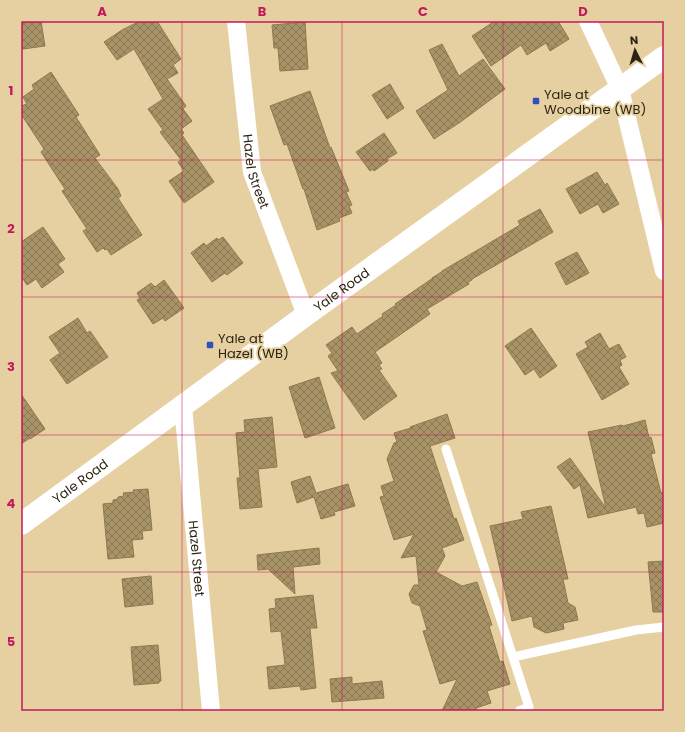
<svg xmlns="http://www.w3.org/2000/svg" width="685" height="732" viewBox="0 0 685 732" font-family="Poppins,sans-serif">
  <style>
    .building { fill: url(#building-cross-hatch); stroke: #8d794d }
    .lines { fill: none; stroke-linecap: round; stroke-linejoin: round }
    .service { stroke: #fff; stroke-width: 9 }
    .minor { stroke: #fff; stroke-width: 18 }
    .secondary { stroke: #fff; stroke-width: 22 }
    .grid { fill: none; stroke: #c2185b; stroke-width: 1; stroke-opacity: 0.55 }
    .poi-dot { fill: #2e50c0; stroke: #e6d0a1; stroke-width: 1.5 }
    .labels { text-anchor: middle; stroke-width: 3.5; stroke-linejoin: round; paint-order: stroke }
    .poi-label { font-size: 13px; fill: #2c2412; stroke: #e6d0a1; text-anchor: start }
    .street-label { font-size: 13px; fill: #2c2412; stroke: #e6d0a1 }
    .neatline { fill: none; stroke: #c2185b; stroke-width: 1.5 }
    .grid-label { font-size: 13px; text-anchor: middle; font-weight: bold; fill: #c2185b }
  </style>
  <defs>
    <pattern id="building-cross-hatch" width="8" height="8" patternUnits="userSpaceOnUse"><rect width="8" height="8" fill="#a79366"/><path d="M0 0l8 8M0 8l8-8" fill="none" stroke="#887853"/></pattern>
  </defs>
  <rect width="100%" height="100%" fill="#e6d0a1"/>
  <g class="building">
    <polygon points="21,21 41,21 45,46 23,49 22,47 21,47"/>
    <polygon points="140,21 157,21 181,59 173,65 178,73 167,79 186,106 183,109 192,121 181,129 184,133 182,135 214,182 184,203 169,181 184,171 178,162 181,160 160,132 163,130 148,109 163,99 134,49 117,60 104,42 122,30"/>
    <polygon points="495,21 558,21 569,39 550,51 546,43 527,55 521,45 491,66 472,36"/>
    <polygon points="305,22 308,69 280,71 278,48 274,48 272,25"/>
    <polygon points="442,44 459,76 483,59 505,89 459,123 434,139 416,111 448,90 429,50"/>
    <polygon points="51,72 79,115 76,117 100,155 95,158 118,189 121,196 118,198 142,235 111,255 107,249 105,250 103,248 97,252 83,231 87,229 62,191 65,189 41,152 44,149 21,114 21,106 27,104 23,97 34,89 32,85"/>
    <polygon points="390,84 404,108 387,119 372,95"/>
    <polygon points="310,91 330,148 331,147 349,191 346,192 352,205 349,206 352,213 339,218 340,221 317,230 304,189 303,189 287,144 284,145 270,106"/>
    <polygon points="384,133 397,153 387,159 388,161 374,171 373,169 370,171 356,152"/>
    <polygon points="597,172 605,185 607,183 619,204 603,213 598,204 580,214 566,189"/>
    <polygon points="540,209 553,232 472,279 472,280 468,282 469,284 427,309 430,314 375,352 382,363 379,365 382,369 379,370 397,396 364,420 331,373 338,371 328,356 332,353 326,345 352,327 357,334 383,316 382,314 396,305 395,304 433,278 432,278 443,271 442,271 520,225 518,221"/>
    <polygon points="43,227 65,259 58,264 64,272 42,288 36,279 27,285 21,276 21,242"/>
    <polygon points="223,237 243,263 227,275 225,273 212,282 191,253 204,243 206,246 217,238 218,240"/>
    <polygon points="577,252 589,273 566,285 555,263"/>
    <polygon points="164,280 184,308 165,321 163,318 153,324 137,300 140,298 137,293 151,283 155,287"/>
    <polygon points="78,318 87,333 90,331 108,357 67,384 50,360 60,353 49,337"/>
    <polygon points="531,328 557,366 540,378 534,369 525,375 505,346"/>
    <polygon points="600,333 609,349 619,344 626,357 620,360 622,365 619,367 629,384 602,400 576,354 588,347 585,342"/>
    <polygon points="319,377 335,428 305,438 289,387"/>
    <polygon points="21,394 45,429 30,439 30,438 21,444"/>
    <polygon points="447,414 455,438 430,446 454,519 456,518 464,540 442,548 445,556 436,572 462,586 477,582 492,625 489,626 500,662 503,661 510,684 487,691 491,703 476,708 477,711 442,711 457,679 440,684 423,631 427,630 420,606 412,603 409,594 414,585 419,585 416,556 401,558 414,534 394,540 380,497 384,496 381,486 394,481 387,459 394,443 397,442 394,433 411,428 410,427"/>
    <polygon points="272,417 277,467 258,469 262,507 240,509 237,478 240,478 236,433 245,432 244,420"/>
    <polygon points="645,420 649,438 651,437 655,453 651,454 661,493 664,492 664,523 647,527 644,513 638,514 636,507 588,518 580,485 574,489 557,467 570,458 606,508 588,432 622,425 623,426"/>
    <polygon points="310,476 316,493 348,484 355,506 334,512 335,515 321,519 314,497 297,503 291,482"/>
    <polygon points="148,489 152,530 142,531 143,539 132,540 134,557 108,559 103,504 113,503 113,500 118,499 118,497 124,496 123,493 134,492 133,490"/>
    <polygon points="551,506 568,579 563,579 568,603 575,607 578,620 563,623 564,629 546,633 534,627 532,616 512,621 490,526 523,519 521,512"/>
    <polygon points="319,548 320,564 293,567 295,594 268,569 258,570 257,555"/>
    <polygon points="664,561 664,612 653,612 648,562"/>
    <polygon points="151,576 153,604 125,607 122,579"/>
    <polygon points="313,595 317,628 310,628 316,688 301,690 300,686 269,689 267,667 285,665 281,631 271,632 269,609 276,608 275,599"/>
    <polygon points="158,645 161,681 159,681 159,683 134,685 131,647"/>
    <polygon points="352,677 352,684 382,681 384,698 332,702 330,679"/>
  </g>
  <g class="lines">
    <g class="service">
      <polyline points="446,449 529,707 519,711"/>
      <polyline points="513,657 636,630 664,627"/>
    </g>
    <g class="minor">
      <path id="s1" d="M236,21L252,172L306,315"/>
      <polyline points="588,21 620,89 664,271"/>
      <path id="s2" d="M183,406L211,711"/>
    </g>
    <path class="secondary" id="s3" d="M21,524L173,413L306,315L664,57"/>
  </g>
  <path class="grid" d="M182,21V711M342,21V711M503,21V711M21,160H664M21,297H664M21,435H664M21,572H664"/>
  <g class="poi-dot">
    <rect x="532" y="97" width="8" height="8" rx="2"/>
    <rect x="206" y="341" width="8" height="8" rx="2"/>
  </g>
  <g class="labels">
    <g class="poi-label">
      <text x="544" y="99">Yale at<tspan x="544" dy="15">Woodbine (WB)</tspan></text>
      <text x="218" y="343">Yale at<tspan x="218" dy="15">Hazel (WB)</tspan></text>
    </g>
    <g class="street-label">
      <text dy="5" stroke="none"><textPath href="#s1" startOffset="152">Hazel Street</textPath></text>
      <text dy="5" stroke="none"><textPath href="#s3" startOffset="397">Yale Road</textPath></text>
      <text dy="5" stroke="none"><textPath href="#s3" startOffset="73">Yale Road</textPath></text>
      <text dy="5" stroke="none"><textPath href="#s2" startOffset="153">Hazel Street</textPath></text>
    </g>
  </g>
  <rect width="685" height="732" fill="none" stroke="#e6d0a1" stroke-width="44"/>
  <g transform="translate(635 50) rotate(355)" stroke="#e6d0a1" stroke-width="3" paint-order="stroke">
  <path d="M0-3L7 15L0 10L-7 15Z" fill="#2c2412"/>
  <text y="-6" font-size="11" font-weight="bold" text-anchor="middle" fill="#2c2412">N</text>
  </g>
  <rect x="22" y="22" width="641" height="688" class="neatline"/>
  <g class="grid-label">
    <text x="102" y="16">A</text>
    <text x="262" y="16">B</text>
    <text x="423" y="16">C</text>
    <text x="583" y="16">D</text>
    <text x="11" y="95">1</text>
    <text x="11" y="233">2</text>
    <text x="11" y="371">3</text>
    <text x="11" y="508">4</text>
    <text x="11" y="646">5</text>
  </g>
</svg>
